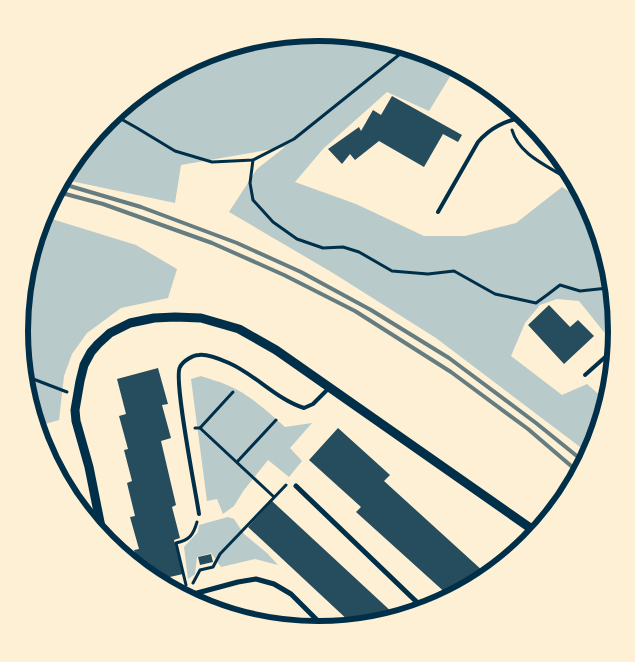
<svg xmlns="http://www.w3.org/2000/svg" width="635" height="662" viewBox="0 0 635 662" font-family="Cabin,sans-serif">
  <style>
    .green { fill: #b9caca }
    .building { fill: #264d5e }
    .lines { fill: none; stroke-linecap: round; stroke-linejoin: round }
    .path { stroke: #003049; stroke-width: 3 }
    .service { stroke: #003049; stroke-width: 4 }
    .minor { stroke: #003049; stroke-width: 5 }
    .tertiary { stroke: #003049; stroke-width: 9 }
    .rail { stroke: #657d81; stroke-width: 4 }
    .rim { fill: none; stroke: #003049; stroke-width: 6 }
  </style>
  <rect width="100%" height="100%" fill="#fdf0d5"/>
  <g class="green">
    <polygon points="318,32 432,55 454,70 429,111 387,92 323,149 295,182 356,204 424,236 465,236 516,223 562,187 582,200 594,217 616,331 615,339 612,342 579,301 557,299 540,305 525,323 511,356 562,395 587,384 603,398 593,446 588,453 436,338 333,273 229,212 257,169 285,147 181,165 175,203 66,180 106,120 203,55"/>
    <polygon points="42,216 136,245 177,269 168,298 121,308 87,333 72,354 64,376 59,420 38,426 19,331"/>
    <path d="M201,376C209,379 218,381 227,385C249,394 267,411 285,427L312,423L290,448L302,461L289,477L268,460L244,490L234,506L223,514L217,499L207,501L191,379Z"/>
    <polygon points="228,517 234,519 244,534 267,553 278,565 255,559 221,567 211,553 197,557 195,574 188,579 184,547 198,532 199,525"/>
  </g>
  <g class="building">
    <polygon points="392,96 462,135 458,142 443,134 424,167 379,141 355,160 350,154 342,164 328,149 359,127 361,131 373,110 381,115"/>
    <polygon points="549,305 570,327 578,320 594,336 564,364 528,325"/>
    <polygon points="158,368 168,404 162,405 171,438 161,441 176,505 172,507 180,538 174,540 183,574 161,579 138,563 134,550 139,549 130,517 135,516 127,483 132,481 124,450 128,449 119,416 126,414 117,379"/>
    <polygon points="338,428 390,475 384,481 484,572 449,596 356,512 361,507 309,460"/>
    <polygon points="272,501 394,614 351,623 248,527"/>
    <polygon points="211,554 213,562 200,565 198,557"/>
  </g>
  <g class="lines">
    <g class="path">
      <polyline points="114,115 137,128 175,151 212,162 253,160 294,139 405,50"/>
      <path d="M512,130C519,155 548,166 568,179"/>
      <polyline points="253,160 250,183 253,200 273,222 297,239 323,248 343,247 359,252 392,271 428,274 454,271 495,294 536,303 547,295 560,285 580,291 608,288"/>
      <polyline points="28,377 67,392"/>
      <polyline points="195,428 200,428 274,497"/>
      <polyline points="200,428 233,392"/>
      <polyline points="237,462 276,420"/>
      <polyline points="193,583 200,570 213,567 220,554 286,485"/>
      <path d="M186,585L176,543C189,540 193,536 197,522"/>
    </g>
    <g class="service">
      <path d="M438,212L478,142C491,127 504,122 522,117"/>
      <polyline points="585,375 612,351"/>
      <path d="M199,514C196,493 173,378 180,367C183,361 193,355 199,355C206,354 222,360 229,363C256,375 276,399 304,408L313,404L330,387"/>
    </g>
    <g class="minor">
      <polyline points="296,486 424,609"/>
      <polyline points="186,596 238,582 256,579 274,584 291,594 325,628"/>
    </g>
    <g class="tertiary">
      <polyline points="522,115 533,126"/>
      <polyline points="103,537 89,467 76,421 75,410 80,381 84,365 91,352 98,344 110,333 130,323 154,318 175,317 201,318 239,329 276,350 536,532"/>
    </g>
    <g class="rail">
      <polyline points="63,184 141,207 237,243 301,272 371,310 449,358 536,423 583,461"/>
      <polyline points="58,192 103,204 212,243 284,275 355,311 451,372 528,429 577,471"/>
    </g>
  </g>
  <path d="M0 0H635V662H0ZM28 331a290 290 0 1 1 580 0a290 290 0 1 1-580 0Z" fill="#fdf0d5" fill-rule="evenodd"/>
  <path class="rim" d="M28 331a290 290 0 1 1 580 0a290 290 0 1 1-580 0Z"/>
</svg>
